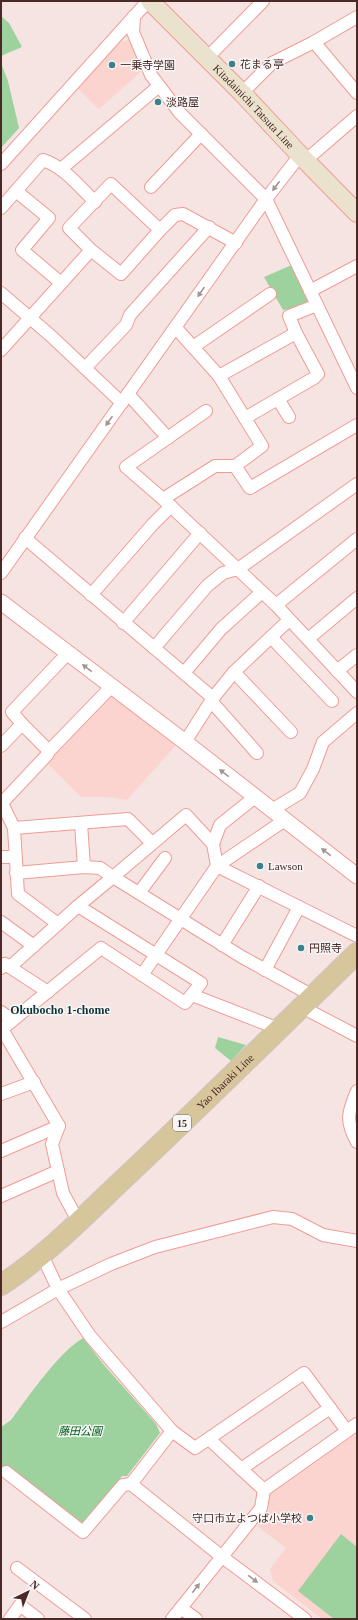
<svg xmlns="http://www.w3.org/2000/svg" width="358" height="1620" viewBox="0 0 358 1620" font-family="'Times New Roman','Noto Sans JP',serif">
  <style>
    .built { fill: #fbd4cf }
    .green { fill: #9dd29e }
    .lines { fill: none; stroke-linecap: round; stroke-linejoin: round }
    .minor-casing { stroke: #f09c95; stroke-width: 14 }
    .tertiary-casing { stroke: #f09c95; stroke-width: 17 }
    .secondary-casing { stroke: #f09c95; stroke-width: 20 }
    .primary-casing { stroke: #cdc3c2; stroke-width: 22 }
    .minor { stroke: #fff; stroke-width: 12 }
    .tertiary { stroke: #fff; stroke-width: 15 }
    .secondary { stroke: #ebe2ce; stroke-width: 18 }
    .primary { stroke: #d7c59c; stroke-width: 20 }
    .oneway { fill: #a59492 }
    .poi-dot { fill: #3a8189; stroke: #f6f6f6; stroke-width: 1.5 }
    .labels { text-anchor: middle; stroke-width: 3; stroke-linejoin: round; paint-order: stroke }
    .shield { fill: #f6f6f6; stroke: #7e6664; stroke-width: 1 }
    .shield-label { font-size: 10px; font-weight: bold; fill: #4b2926 }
    .poi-label { font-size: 11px; fill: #4b2926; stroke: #f6f6f6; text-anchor: start }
    .street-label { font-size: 11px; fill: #4b2926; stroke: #f6f6f6 }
    .park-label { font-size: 11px; font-style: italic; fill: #005f17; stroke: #f6f6f6 }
    .neighbourhood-label { font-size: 12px; font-weight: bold; fill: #103337; stroke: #f6f6f6 }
  </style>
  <rect width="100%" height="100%" fill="#f6e4e2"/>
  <g class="built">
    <polygon points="133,39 142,71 99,109 77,88 116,43"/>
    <polygon points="110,692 176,745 127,800 107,797 81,797 48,764 49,756"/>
    <polygon points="357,1432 357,1619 322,1619 273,1581 270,1569 286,1548 257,1526 269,1509 269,1493"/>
  </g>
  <g class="green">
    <polygon points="1,16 9,23 22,47 1,56"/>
    <polygon points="1,63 8,81 19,128 1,148"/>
    <polygon points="294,264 311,306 283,310 264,277"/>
    <polygon points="218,1037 246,1045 231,1061 215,1048"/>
    <path d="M83,1338L104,1365L156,1424L160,1433L127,1476H122L86,1522L79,1523L1,1470V1427L11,1420C29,1396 58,1353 83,1338Z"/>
    <polygon points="341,1534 357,1547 357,1619 334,1619 298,1591"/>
  </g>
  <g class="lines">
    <g class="minor-casing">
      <g id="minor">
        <polyline points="134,16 133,32 151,75 179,112 266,199 357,388"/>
        <polyline points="314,42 357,93"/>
        <polyline points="207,58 263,1"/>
        <polyline points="242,93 272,63 314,42 357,17"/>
        <polyline points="306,160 357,116"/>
        <polyline points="1,164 148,1"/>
        <polyline points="61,169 159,86"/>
        <polyline points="151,187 201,134"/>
        <polyline points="16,191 49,218 22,250 61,283"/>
        <path d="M1,208L43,160C64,167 79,186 95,202"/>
        <polyline points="160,230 175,215 183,214 236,243"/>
        <polyline points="310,291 357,266"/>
        <polyline points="1,293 51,336 122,403"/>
        <polyline points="176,328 219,376 262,446 235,466"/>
        <polyline points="193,347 270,294"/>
        <polyline points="1,350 91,250 121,274 160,230 111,184 69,228 91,250"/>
        <polyline points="85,368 126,325 130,315 209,227"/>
        <polyline points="219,376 296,333"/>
        <polyline points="128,394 168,438"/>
        <polyline points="278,399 289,417"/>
        <polyline points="206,411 126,467 163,499 276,605 357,692"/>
        <polyline points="245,418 314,378 318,374 296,333 289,316 317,305"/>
        <polyline points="163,499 215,466 235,466 250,488 357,425"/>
        <polyline points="25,538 213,698"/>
        <polyline points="1,573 266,199 300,155"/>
        <polyline points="91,595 153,524 171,506"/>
        <polyline points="276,605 357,539"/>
        <polyline points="123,623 200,533"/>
        <polyline points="271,637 332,701"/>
        <polyline points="308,639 357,598"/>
        <polyline points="154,648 207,586 223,573 238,569 357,484"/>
        <polyline points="337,671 357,655"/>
        <polyline points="234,672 291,732"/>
        <polyline points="184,673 221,629 262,592"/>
        <polyline points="211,701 257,753"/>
        <polyline points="22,724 49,751"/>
        <polyline points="185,742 213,698 234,672 289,620"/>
        <polyline points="1,746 22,724 12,712 67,654"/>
        <polyline points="1,801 14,828 18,894 58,924"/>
        <polyline points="1,804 47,755 49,751 111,687"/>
        <polyline points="272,810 300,793 313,769 323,742 357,713"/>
        <polyline points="81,823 84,867"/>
        <polyline points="14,828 128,819 152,843"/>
        <polyline points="213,844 220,825 255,797"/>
        <polyline points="1,857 15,857"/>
        <polyline points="217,866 357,936"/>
        <polyline points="16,873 84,867 100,868 113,877 186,815 213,844 217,866"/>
        <polyline points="139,893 165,858"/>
        <polyline points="1,922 34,946"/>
        <polyline points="222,945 259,886"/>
        <polyline points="10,967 78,906 113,877 242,957 313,996"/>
        <polyline points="1,968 5,964 48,992"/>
        <polyline points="265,970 299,907"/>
        <polyline points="142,975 217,866 285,820"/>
        <polyline points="192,995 279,1029"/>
        <polyline points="302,1007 357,1036"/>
        <polyline points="1,1012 12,1020"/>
        <path d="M357,1091C348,1112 345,1121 357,1142"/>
        <polyline points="1,1094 34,1082"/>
        <polyline points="1,1151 59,1126"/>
        <polyline points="1,1196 58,1171"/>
        <polyline points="78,1221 63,1193 52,1144 59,1126 2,1029 101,948 185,1003 201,983 78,906"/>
        <polyline points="42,1255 58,1289 90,1336 172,1431 131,1484 221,1556 305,1619"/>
        <polyline points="1,1322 58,1289 111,1264 155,1247 273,1217 292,1219 323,1235 357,1241"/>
        <polyline points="172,1431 195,1448 304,1373 347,1431"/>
        <polyline points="209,1439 264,1490"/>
        <polyline points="241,1469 330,1408"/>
        <polyline points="6,1472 83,1532 123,1485 131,1484"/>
        <polyline points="17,1568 85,1619"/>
        <polyline points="181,1608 196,1619"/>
        <polyline points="10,1619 20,1605 38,1619"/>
        <polyline points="172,1619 261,1508 264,1490 357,1424"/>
      </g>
    </g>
    <g class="tertiary-casing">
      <polyline id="tertiary" points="1,602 185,742 357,876"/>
    </g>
    <g class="secondary-casing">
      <g id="secondary">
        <path id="s1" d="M150,1L242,93L300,155L357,213"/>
      </g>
    </g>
    <g class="primary-casing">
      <g id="primary">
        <path id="s2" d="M1,1285C50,1253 90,1210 133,1170C208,1099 282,1026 357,953"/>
      </g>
    </g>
    <use href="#minor" class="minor"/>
    <use href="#tertiary" class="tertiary"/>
    <use href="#secondary" class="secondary"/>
    <use href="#primary" class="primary"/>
  </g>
  <defs><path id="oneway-solid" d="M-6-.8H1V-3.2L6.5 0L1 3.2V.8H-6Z"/></defs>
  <g class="oneway">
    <use href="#oneway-solid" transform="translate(276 186) rotate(127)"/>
    <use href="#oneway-solid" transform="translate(201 292) rotate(125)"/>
    <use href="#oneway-solid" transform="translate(109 421) rotate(125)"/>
    <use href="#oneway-solid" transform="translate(87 668) rotate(-143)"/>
    <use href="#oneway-solid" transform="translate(224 773) rotate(-142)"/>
    <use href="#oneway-solid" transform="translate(326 852) rotate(-142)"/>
    <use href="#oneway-solid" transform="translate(253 1579) rotate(37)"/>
    <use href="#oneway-solid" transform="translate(196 1588) rotate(-52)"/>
  </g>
  <g class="poi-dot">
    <circle cx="232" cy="64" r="4"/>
    <circle cx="112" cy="65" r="4"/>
    <circle cx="158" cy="102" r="4"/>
    <circle cx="260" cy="866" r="4"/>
    <circle cx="301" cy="948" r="4"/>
    <circle cx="310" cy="1518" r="4"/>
  </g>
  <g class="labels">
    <rect class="shield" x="173" y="1115" width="18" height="16" rx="3"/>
    <g class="shield-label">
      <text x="182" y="1127">15</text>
    </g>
    <g class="poi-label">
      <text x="240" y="68">花まる亭</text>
      <text x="120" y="69">一乗寺学園</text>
      <text x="166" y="106">淡路屋</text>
      <text x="268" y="870">Lawson</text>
      <text x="309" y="952">円照寺</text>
      <text x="302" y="1522" text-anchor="end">守口市立よつば小学校</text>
    </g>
    <g class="street-label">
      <text dy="4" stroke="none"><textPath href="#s1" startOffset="148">Kitadainichi Tatsuta Line</textPath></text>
      <text dy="4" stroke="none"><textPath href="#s2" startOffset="303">Yao Ibaraki Line</textPath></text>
    </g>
    <g class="park-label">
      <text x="80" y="1435">藤田公園</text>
    </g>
    <g class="neighbourhood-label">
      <text x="60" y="1014">Okubocho 1-chome</text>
    </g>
  </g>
  <rect width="358" height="1620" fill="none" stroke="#4b2926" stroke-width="4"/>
  <g transform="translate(28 1592) rotate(43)" stroke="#f6f6f6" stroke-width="3" paint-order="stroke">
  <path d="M0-3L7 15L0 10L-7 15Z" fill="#4b2926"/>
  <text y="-6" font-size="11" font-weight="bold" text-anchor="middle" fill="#4b2926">N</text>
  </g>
</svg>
